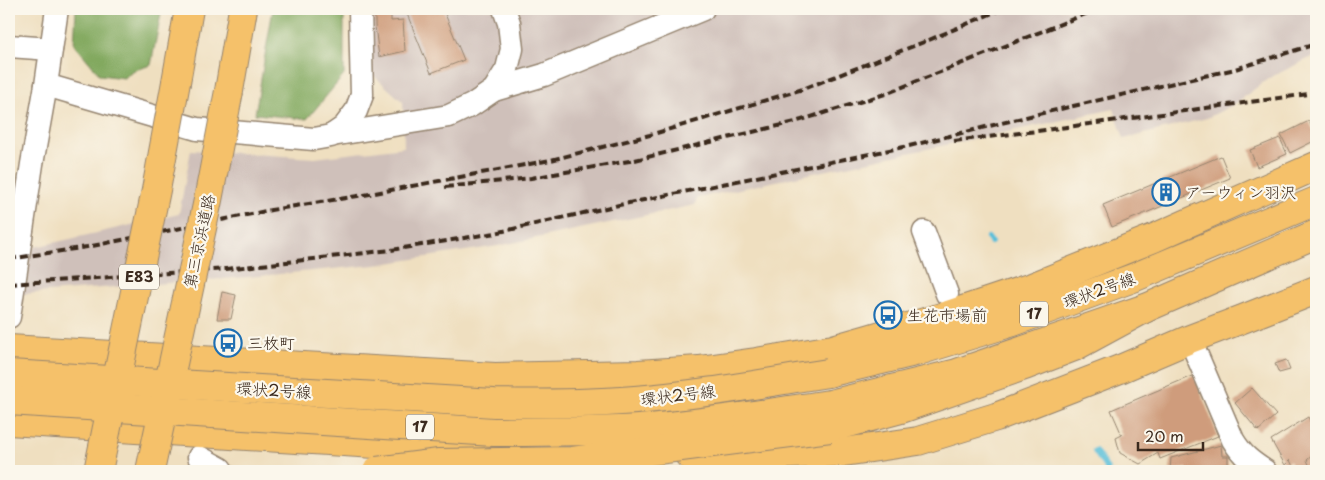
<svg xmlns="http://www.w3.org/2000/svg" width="1325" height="480" viewBox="0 0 1325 480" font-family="'Playpen Sans','Klee One',sans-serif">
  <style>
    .industrial { fill: #cfc0ba }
    .forest { fill: #82a95f; stroke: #5e6a3e }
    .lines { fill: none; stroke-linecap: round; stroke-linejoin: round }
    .stream { stroke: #5bc0d9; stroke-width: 6 }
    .building { fill: #cf9c7c }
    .minor-casing { stroke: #95846f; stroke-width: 25 }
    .major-casing { stroke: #95846f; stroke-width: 30 }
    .highway-casing { stroke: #95846f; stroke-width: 30 }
    .minor { stroke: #fff; stroke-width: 22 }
    .major { stroke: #f5c16b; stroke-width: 28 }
    .highway { stroke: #f5c16b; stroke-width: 28 }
    .rail { stroke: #3b2a1e; stroke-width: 4; stroke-dasharray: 8 4; stroke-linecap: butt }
    .major-bridge-casing { stroke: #95846f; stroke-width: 30; stroke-linecap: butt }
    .highway-bridge-casing { stroke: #95846f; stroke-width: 30; stroke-linecap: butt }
    .major-bridge { stroke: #f5c16b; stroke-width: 28 }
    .highway-bridge { stroke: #f5c16b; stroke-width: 28 }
    .labels { text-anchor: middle; stroke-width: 4.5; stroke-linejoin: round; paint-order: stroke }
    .shield { fill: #fbf7ec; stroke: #75685c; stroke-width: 1 }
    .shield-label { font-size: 15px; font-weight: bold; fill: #3b2a1e }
    .poi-label { font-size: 16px; fill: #3b2a1e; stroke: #fbf7ec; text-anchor: start }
    .street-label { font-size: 16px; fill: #3b2a1e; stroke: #fbf7ec }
  </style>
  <rect width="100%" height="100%" fill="#fbf7ec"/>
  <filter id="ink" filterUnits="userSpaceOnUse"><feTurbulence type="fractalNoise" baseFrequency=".02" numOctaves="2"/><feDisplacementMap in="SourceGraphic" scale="10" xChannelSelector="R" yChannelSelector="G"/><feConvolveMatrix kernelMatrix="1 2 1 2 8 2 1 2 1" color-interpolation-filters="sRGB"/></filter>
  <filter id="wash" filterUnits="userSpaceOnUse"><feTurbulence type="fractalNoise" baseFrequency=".0096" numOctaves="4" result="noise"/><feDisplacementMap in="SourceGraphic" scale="20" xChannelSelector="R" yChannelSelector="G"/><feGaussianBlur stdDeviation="1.12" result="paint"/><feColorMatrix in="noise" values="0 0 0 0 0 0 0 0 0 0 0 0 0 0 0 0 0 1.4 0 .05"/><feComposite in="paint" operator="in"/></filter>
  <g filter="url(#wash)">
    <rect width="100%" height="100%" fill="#efdfc0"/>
    <polygon class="industrial" points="372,9 1316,9 1316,55 1269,78 1235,104 1207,118 1124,139 1114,109 697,198 695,205 498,246 375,265 248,277 9,295 9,253 179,214 191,150 315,158 404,147 403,102 372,74"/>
    <g class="forest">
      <polygon points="76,9 162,9 151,65 132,71 124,78 100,75 74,44"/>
      <polygon points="273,9 344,9 344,75 307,119 255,114"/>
    </g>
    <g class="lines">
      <g class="stream">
        <polyline points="988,238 991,242"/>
        <polyline points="1095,451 1107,469"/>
      </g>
    </g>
    <g id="blocks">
      <g class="building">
        <polygon points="375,9 391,9 391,21 403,20 405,51 379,57 375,26"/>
        <polygon points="405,9 443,9 464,60 431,73"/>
        <polygon points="1309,121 1316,135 1316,140 1290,153 1281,135"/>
        <polygon points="1280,138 1287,154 1257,167 1250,150"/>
        <polygon points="1221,156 1230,178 1112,227 1103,205"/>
        <polygon points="222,292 236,295 231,319 217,319"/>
        <polygon points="1286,360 1290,370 1279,373 1275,364"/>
        <polygon points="1194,375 1218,436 1160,459 1158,453 1140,464 1120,453 1116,438 1122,435 1111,410"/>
        <polygon points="1252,388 1276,415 1258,431 1235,403"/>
        <polygon points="1308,417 1316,432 1316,452 1307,460 1310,467 1300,471 1295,471 1290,460 1285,465 1271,440"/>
        <polygon points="1221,445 1222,456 1228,456 1228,471 1187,471 1187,468 1170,470 1171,458"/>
      </g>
    </g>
  </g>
  <g filter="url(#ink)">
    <use href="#blocks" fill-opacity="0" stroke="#95846f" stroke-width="1"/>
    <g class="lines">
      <g class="minor-casing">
        <g id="minor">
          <polyline points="9,46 51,49"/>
          <polyline points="46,85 197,129 314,139 331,136 344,127 356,111 362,95 360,9"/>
          <polyline points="494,90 544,75 703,9"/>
          <polyline points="332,135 449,116 472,105 494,90 507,69 512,49 509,23 504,9"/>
          <polyline points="924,232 947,294"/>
          <polyline points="9,317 32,164 46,85 57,9"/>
          <path d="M1190,339L1233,440C1243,456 1250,461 1265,471"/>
          <polyline points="756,368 764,455 775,471"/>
          <polyline points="199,457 221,469 222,471"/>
        </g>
      </g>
      <g class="major-casing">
        <g id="major">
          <polyline points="9,349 495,377 638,374 699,370 756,362 833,349 868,339 948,315 1032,287 1154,238 1316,166"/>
          <polyline points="828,373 915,352 1013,322 1133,278 1316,201"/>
          <polyline points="830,404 957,373 1146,308 1316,234"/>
          <polyline points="9,421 486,451"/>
          <polyline points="689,455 764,455 844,452 918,441 996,417 1120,369 1190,339 1240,320 1316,290"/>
        </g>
      </g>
      <g class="highway-casing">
        <g id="highway">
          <polyline points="176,82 189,9"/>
          <polyline points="229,91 243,9"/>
          <polyline points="830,428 901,409 1027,365 1074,347 1146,308"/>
        </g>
      </g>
      <use href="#minor" class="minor"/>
      <use href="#major" class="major"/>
      <use href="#highway" class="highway"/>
      <g class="rail">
        <polyline points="954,141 1045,130 1316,93"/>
        <polyline points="445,187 531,178 635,160 795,122 885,94 1098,9"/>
        <polyline points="9,259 87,247 271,210 364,195 551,160 650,135 803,89 929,40 1002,9"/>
        <polyline points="9,284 226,269 391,250 495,233 619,205 909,146 1034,115 1235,69 1316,44"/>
      </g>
      <g class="major-bridge-casing">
        <g id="major-bridge">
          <path d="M9,374L494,403C542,404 588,404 635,400C700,395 764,383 828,373"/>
          <path d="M9,401L494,432C542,432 590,432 638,429C702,424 766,413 830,404"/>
        </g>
      </g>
      <g class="highway-bridge-casing">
        <g id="highway-bridge">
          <polyline points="98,471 156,190 176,82"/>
          <polyline points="150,471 208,200 229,91"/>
          <polyline points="377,471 439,463 572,461 830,428"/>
        </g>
      </g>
      <use href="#major-bridge" class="major-bridge"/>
      <use href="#highway-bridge" class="highway-bridge"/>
    </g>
  </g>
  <defs>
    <g id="building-ring" transform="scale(1.4375)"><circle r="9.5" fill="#fbf7ec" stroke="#1f6fb2" stroke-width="1.5"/><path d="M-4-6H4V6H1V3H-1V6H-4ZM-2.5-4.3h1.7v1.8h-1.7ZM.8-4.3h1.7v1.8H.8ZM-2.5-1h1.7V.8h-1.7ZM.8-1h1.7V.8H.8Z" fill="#1f6fb2"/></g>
    <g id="bus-ring" transform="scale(1.4375)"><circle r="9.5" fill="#fbf7ec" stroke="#1f6fb2" stroke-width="1.5"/><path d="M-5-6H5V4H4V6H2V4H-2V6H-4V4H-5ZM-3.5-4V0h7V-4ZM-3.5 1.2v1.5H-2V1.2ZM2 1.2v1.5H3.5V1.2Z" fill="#1f6fb2"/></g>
  </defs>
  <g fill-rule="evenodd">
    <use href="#building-ring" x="1166" y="192"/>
    <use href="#bus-ring" x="888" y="315"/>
    <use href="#bus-ring" x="228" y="343"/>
  </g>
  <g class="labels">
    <g class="shield">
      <rect x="119" y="264.5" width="40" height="25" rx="4"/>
      <rect x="1020" y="301.5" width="28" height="25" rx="4"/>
      <rect x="406" y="414.5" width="28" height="25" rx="4"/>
    </g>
    <g class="shield-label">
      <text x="139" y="282">E83</text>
      <text x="1034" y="319">17</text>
      <text x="420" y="432">17</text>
    </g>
    <g class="poi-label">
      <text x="1185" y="198">アーウィン羽沢</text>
      <text x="907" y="321">生花市場前</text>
      <text x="247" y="349">三枚町</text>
    </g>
    <g class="street-label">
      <text transform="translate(199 241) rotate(-78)" y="6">第三京浜道路</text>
      <text transform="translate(1099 290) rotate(-20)" y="6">環状2号線</text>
      <text transform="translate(274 390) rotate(3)" y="6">環状2号線</text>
      <text transform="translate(678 395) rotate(-7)" y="6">環状2号線</text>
    </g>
  </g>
  <rect width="1325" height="480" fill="none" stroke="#fbf7ec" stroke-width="30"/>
  <path d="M1138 442v8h65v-8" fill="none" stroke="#3b2a1e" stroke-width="2.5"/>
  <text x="1145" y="442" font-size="15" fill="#3b2a1e" stroke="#fbf7ec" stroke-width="4" paint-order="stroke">20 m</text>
</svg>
